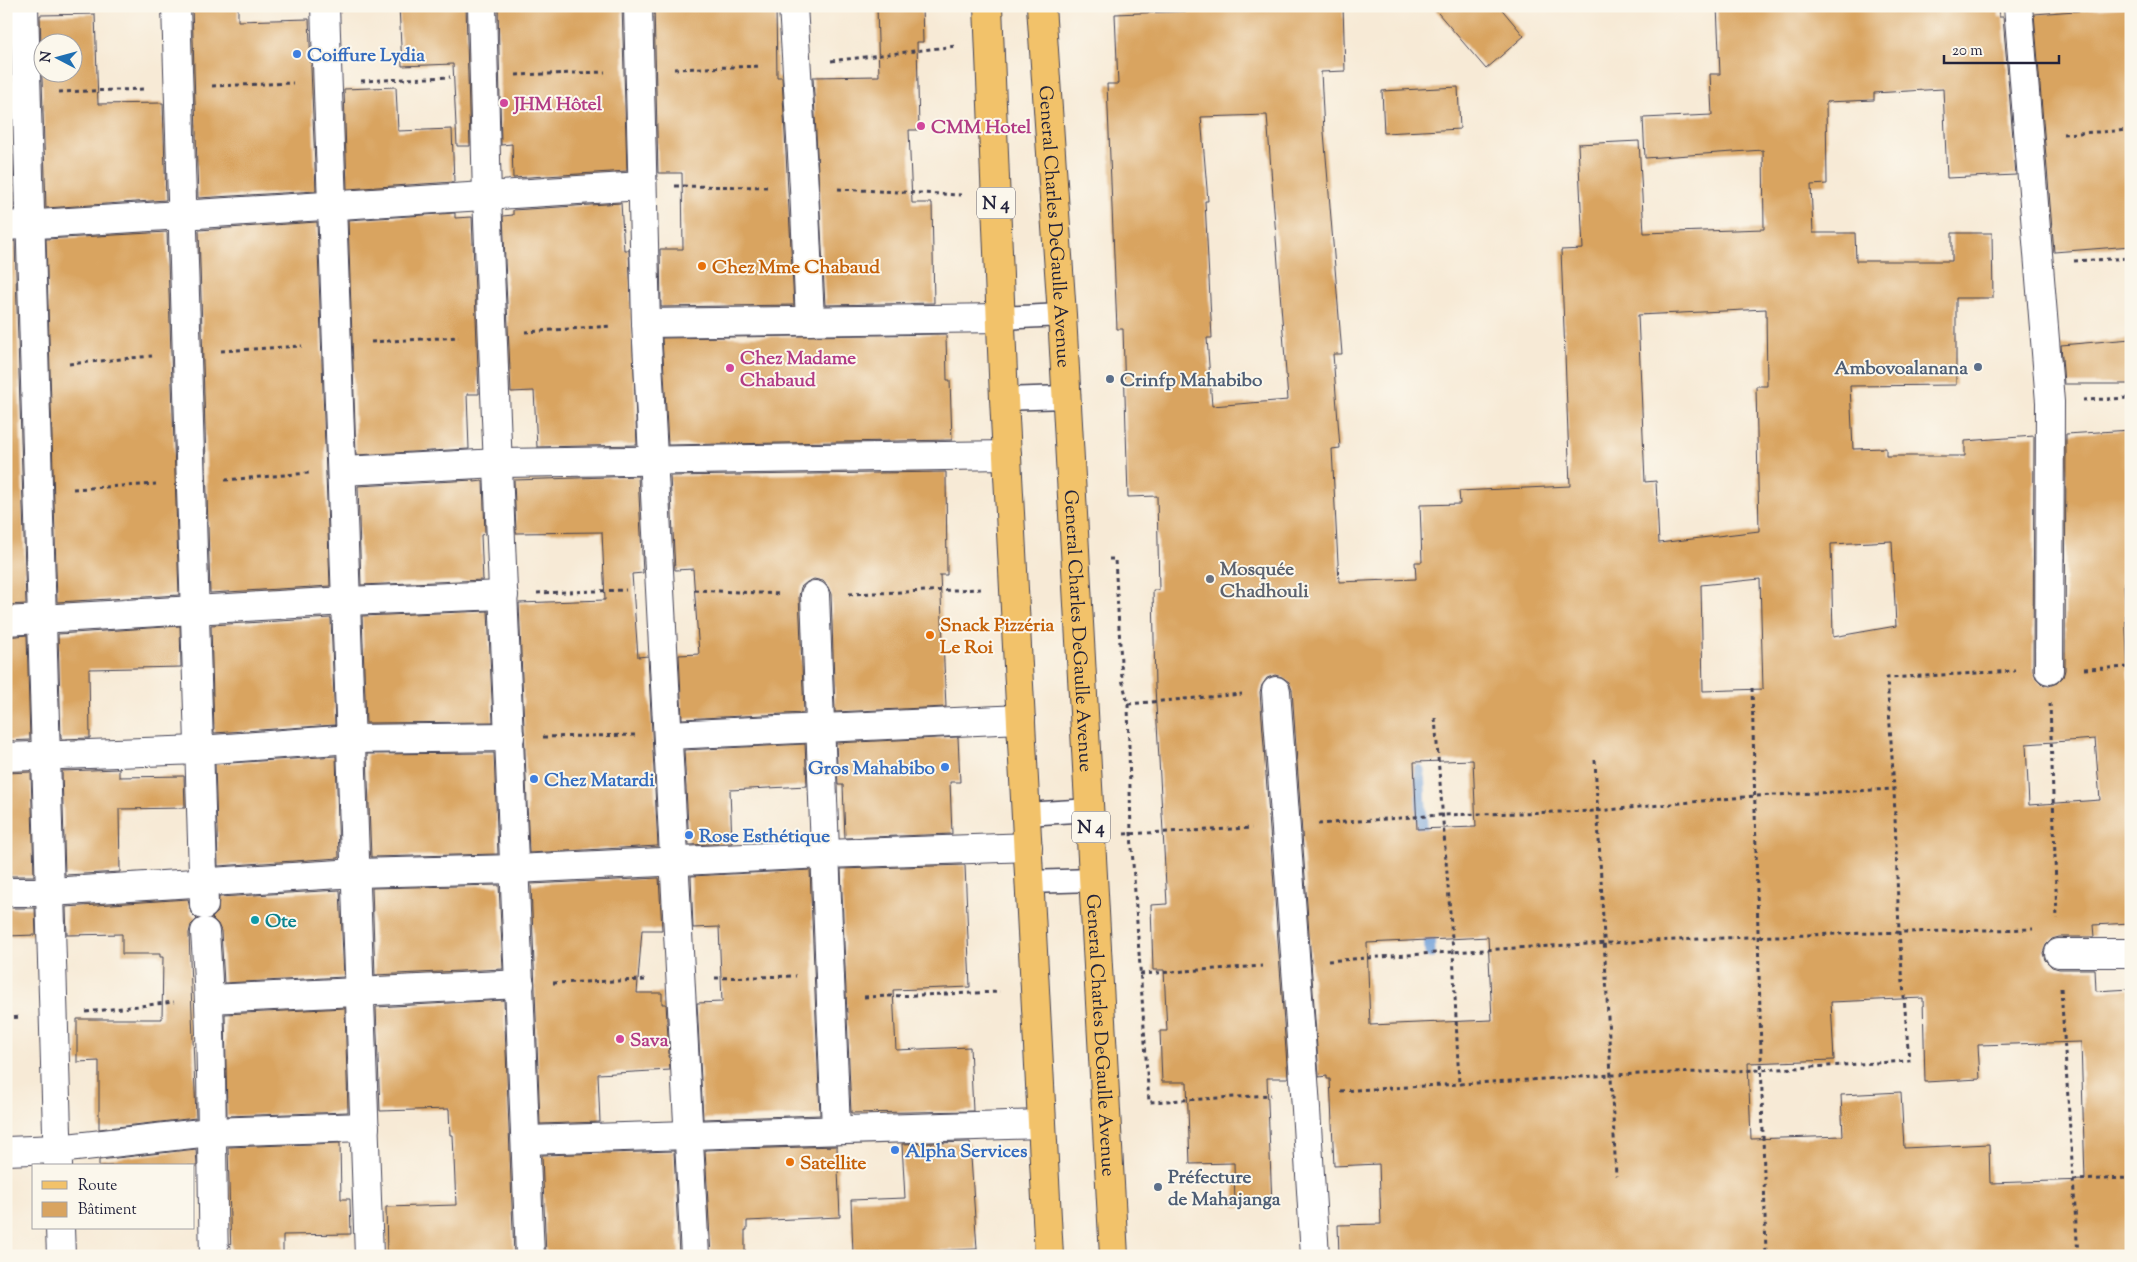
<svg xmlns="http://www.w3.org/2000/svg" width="2137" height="1262" viewBox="0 0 2137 1262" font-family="'Sorts Mill Goudy',serif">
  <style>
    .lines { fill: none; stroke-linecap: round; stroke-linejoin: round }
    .stream { stroke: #6e9ed8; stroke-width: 11 }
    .building { fill: #d9a460; fill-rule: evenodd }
    .lane-casing { stroke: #424052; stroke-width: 25 }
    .street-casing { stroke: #424052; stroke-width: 30 }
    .primary-casing { stroke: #424052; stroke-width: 30 }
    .path { stroke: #424052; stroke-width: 3; stroke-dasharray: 4 4; stroke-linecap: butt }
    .lane { stroke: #fff; stroke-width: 22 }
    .street { stroke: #fff; stroke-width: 28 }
    .primary { stroke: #f2c26a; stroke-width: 28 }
    .shop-dot { fill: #3f7fe0; stroke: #fbf7ec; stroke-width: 2 }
    .hotel-dot { fill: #d1479c; stroke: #fbf7ec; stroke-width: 2 }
    .food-dot { fill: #e8710a; stroke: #fbf7ec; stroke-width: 2 }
    .service-dot { fill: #5c6f8a; stroke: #fbf7ec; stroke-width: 2 }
    .worship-dot { fill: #6b7280; stroke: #fbf7ec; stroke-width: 2 }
    .culture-dot { fill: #0f9aa8; stroke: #fbf7ec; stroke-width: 2 }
    .labels { text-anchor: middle; stroke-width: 4; stroke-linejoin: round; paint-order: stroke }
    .shield { fill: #fbf7ec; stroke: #636270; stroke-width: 1 }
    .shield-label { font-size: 18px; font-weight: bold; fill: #22223b }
    .shop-label { font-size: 19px; font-weight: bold; fill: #366cbe; stroke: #fbf7ec; text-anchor: start }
    .hotel-label { font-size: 19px; font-weight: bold; fill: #b23c85; stroke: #fbf7ec; text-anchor: start }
    .street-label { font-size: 19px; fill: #22223b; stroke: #fbf7ec }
    .food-label { font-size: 19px; font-weight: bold; fill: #c56008; stroke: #fbf7ec; text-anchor: start }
    .service-label { font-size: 19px; font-weight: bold; fill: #4e5e75; stroke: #fbf7ec; text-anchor: start }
    .worship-label { font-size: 19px; font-weight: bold; fill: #5b616d; stroke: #fbf7ec; text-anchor: start }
    .culture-label { font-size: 19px; font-weight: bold; fill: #0d838f; stroke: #fbf7ec; text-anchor: start }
  </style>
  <rect width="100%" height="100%" fill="#fbf7ec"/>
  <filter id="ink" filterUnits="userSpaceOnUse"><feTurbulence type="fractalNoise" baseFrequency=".02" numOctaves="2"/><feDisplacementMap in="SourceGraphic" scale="10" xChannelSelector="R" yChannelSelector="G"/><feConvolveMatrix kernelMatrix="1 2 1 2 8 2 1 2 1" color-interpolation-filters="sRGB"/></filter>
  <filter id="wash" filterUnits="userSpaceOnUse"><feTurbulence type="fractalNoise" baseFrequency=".0096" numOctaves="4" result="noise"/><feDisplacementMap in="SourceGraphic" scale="20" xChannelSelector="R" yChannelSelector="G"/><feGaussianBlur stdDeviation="1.12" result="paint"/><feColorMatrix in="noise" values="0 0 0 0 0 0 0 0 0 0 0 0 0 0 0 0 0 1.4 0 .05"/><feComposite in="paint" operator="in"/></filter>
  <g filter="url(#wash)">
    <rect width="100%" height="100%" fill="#f7ead6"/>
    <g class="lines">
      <g class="stream">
        <polyline points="1419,770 1423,843"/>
        <polyline points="1429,924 1430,953"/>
      </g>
    </g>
    <g id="blocks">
      <g class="building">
        <polygon points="192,6 238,6 238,21 309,19 316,191 198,198"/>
        <polygon points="399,6 466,6 470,146 457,146 453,64 402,66"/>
        <polygon points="498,6 622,6 627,171 513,178 512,144 501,145"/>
        <polygon points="654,6 776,6 777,77 782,77 794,305 661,307 660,249 683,249 682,173 658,173"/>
        <polygon points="877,6 922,6 923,42 917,42 919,130 909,130 912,203 932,203 934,303 825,305 813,77 879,76"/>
        <path d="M1246,6H1343L1345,71L1321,72L1324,132L1342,354H1333L1340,448L1332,449L1339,582L1416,579L1415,562H1422L1420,505L1460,504L1459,491L1570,486L1561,250L1583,249L1578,144L1639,141L1644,233L1764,229L1763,150L1645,158L1643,118L1712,115L1710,74H1720L1717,6H1998L1999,17H2003L2016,175L1947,178L1943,89L1874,93V100L1826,102L1827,184L1811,185L1813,233H1855L1856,261H1952V233H1992L1993,298H1956V385L1850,386L1853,449L1886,448V456H1965V441L2034,436L2033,670L2036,678L2042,684L2049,686L2057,683L2063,677L2065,670L2066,434L2131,430V581L2124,582L2128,679H2131V923L2093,925L2094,937H2059L2052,939L2046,945L2043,953L2045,960L2052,967L2059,969H2095L2096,991L2131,989V1256H1339L1338,1225L1381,1224L1379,1164L1334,1166L1330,1079H1327V1076L1319,1077L1292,690L1289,682L1282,677L1275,675L1267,678L1262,685L1260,692L1288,1078H1267L1272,1205L1235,1207L1234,1163L1190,1164L1187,1082H1162L1160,1031H1167L1164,970H1153L1151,905L1167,904L1155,687L1153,590H1159L1157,496L1128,497L1123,329H1117L1107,84H1118L1115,14L1246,9ZM1267,115L1288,400L1212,406L1207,338H1212L1205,201H1208L1201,117ZM1766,309L1767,386H1756L1759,531L1659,543L1656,481L1645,482L1638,315ZM1892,541L1896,626L1833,637L1831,544ZM1760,579L1763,689L1703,691L1701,585ZM2095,739L2100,800L2029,805L2026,744ZM1473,760L1476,827L1417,829L1414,762ZM1488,937L1492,1020L1370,1025L1367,943ZM1923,998L1925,1082L1980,1079L1978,1045L2081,1042L2085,1180L1990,1183L1989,1144L1904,1148L1901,1092L1841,1095L1843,1136L1751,1139L1748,1063L1834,1060L1831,1002Z"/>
        <polygon points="1432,6 1499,6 1524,36 1486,69"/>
        <polygon points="2131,7 2131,246 2054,252 2034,14"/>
        <path d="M95,14L98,104L163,103L166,200L46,208L40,15ZM42,42H72V72H42Z"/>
        <polygon points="396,87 398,131 452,129 454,182 347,189 344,89"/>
        <polygon points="1458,87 1460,129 1384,133 1382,91"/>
        <polygon points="6,155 13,155 14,210 6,210"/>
        <polygon points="621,203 624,250 629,250 637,445 537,447 534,391 511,392 503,216 513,215 513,210"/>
        <polygon points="455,213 455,218 472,217 479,394 467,394 469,449 356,455 348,220"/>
        <polygon points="317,222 330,586 210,593 199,230"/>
        <polygon points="167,232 179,595 57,602 46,239"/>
        <polygon points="15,241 26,604 6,605 6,242"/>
        <polygon points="946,334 947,380 950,380 952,440 668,445 662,338"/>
        <polygon points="2131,339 2131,384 2064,384 2061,345"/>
        <polygon points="946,472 947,575 940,575 946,707 835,712 831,594 828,587 823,581 814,579 807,582 801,587 799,596 804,713 682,719 679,655 699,654 693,569 675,570 670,476"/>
        <polygon points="638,476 643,573 632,574 638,657 648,656 658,846 529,853 519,603 605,600 602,532 516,533 514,480"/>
        <polygon points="474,480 474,482 483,481 485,534 481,535 483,580 361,585 358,486"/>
        <polygon points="488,611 493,722 366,723 362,616"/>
        <polygon points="331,618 335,725 214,733 211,625"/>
        <polygon points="180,626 181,667 89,669 90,738 61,739 58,634"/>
        <polygon points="27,635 30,740 6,741 6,637"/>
        <polygon points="958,737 960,782 950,782 952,834 845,838 843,785 838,785 836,743"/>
        <polygon points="805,744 807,786 730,790 732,843 689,845 684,750"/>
        <polygon points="494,753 498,854 371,857 367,754"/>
        <polygon points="336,756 339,858 218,866 215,764"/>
        <polygon points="119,769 119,777 184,776 185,808 119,809 120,872 65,875 62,771"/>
        <polygon points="31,772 34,876 10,876 6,773"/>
        <polygon points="965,865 970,987 893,990 896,1050 970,1047 973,1111 851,1113 841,869"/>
        <polygon points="810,870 820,1115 703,1119 697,1003 722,1002 719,927 693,928 691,876"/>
        <polygon points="659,878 662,930 642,930 637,993 662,993 662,1004 666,1004 670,1070 598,1074 600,1122 540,1124 531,884"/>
        <polygon points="499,885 503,969 375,975 372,888"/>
        <polygon points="340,890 344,977 224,983 221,931 218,924 212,918 218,912 219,897"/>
        <polygon points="188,899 191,913 197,919 191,925 189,933 196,1118 99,1129 99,1061 77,1062 77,1019 162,1019 163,957 160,957 160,954 122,954 122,934 67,935 66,907"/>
        <polygon points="6,908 35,908 36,935 6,936"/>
        <polygon points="504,1000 514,1256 387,1256 386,1207 456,1205 453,1135 450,1135 449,1109 380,1111 376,1007"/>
        <polygon points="345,1008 348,1112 227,1116 225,1014"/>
        <polygon points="970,1142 977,1249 853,1254 851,1200 905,1198 902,1144"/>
        <polygon points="340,1143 341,1199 350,1199 351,1234 283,1235 283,1256 231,1256 228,1147"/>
        <polygon points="837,1146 840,1217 747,1221 747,1230 745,1230 745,1256 711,1256 705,1150"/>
        <polygon points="196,1149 197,1166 99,1166 99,1160"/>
        <polygon points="674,1151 679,1256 651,1256 650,1253 546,1256 542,1155"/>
      </g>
    </g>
  </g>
  <g filter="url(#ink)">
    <use href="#blocks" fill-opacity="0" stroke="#424052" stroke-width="1"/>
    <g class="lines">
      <g class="lane-casing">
        <g id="lane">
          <polyline points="1001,318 1062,315"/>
          <polyline points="1004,399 1066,397"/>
          <polyline points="1026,814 1090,810"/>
          <polyline points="1029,882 1093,880"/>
        </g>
      </g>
      <g class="street-casing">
        <g id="street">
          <polyline points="24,6 58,1166"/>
          <polyline points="176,6 204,905"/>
          <polyline points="325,6 369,1256"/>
          <polyline points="482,6 487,196 530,1256"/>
          <polyline points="638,6 646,323 695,1256"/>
          <polyline points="793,6 804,188 810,321"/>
          <polyline points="2018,6 2050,402 2049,670"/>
          <polyline points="6,226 642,186"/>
          <polyline points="646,323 1001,318"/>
          <polyline points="342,471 499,463 1007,455"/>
          <polyline points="815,595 836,1130"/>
          <polyline points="6,621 346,601 504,595"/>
          <polyline points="1276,691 1305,1093 1315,1256"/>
          <polyline points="668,735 1021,719"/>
          <polyline points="6,757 199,750 351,739 510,737"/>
          <polyline points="6,892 50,892 356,873 515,869 825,854 1028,847"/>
          <path d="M205,932C213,1040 211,1148 214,1256"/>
          <polyline points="2059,953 2131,953"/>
          <polyline points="210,999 520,984"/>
          <polyline points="526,1140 1042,1124"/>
          <polyline points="6,1151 58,1149 210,1132 365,1127"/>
          <polyline points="60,1228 61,1256"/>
        </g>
      </g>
      <g class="primary-casing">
        <g id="primary">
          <polyline points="988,6 1004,399 1049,1256"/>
          <path id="s1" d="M1041,6L1062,315L1114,1256"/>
        </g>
      </g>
      <g class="path">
        <polyline points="831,61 956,46"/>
        <polyline points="674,69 762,66"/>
        <polyline points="516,75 605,72"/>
        <polyline points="361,81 450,77"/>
        <polyline points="212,86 293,83"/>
        <polyline points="59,92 145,89"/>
        <polyline points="2063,134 2131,130"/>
        <polyline points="675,186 771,187"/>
        <polyline points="838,189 961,195"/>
        <polyline points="2074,261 2131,258"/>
        <polyline points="525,332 611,326"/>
        <polyline points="371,342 459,337"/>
        <polyline points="221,351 302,346"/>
        <polyline points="69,364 152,356"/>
        <polyline points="2083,400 2131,398"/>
        <polyline points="225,480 309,473"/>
        <polyline points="73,489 156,484"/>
        <polyline points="1109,559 1115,559 1122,679 1128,704 1131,833 1149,1102 1271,1095"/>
        <polyline points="694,590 781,594"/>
        <polyline points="537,593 626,590"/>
        <polyline points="849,594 981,589"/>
        <polyline points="2084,669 2131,667"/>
        <polyline points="1752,688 1766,1256"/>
        <polyline points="2050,703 2057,919"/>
        <polyline points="1128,704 1242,694"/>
        <polyline points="1435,718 1453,951 1459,1085"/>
        <polyline points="543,737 635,735"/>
        <polyline points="1595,760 1616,1176"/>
        <polyline points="1318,824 1441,815 1597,811 1755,796 1894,789"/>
        <polyline points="1124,834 1252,828"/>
        <path d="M1328,961C1563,942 1798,934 2033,929"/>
        <polyline points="1140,974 1262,966"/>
        <polyline points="715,978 796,976"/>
        <polyline points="553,983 646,980"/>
        <polyline points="2061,988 2078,1256"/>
        <polyline points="864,997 1000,992"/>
        <polyline points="86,1012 174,1002"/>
        <polyline points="6,1018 20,1017"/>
        <polyline points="1340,1091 1612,1075 1761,1070 1909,1061 1899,932 1894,789 1887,678 2015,671"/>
        <polyline points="2073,1180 2131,1178"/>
      </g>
      <use href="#lane" class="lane"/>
      <use href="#street" class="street"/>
      <use href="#primary" class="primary"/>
    </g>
  </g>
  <g class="shop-dot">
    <circle cx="297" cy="54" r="5"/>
    <circle cx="945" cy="767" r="5"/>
    <circle cx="534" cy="779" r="5"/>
    <circle cx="689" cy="835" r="5"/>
    <circle cx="895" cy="1150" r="5"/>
  </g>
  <g class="hotel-dot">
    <circle cx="504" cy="103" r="5"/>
    <circle cx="921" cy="126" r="5"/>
    <circle cx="730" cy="368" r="5"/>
    <circle cx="620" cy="1039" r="5"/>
  </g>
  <g class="food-dot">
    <circle cx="702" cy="266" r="5"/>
    <circle cx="930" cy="635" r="5"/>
    <circle cx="790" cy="1162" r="5"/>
  </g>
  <g class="service-dot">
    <circle cx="1978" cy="367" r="5"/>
    <circle cx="1110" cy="379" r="5"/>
    <circle cx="1158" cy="1187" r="5"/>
  </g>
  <circle class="worship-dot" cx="1210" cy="579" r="5"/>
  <circle class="culture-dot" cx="255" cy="920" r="5"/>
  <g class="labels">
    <g class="shield">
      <rect x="977" y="187.5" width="38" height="31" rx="4"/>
      <rect x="1072" y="811.5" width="38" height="31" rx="4"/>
    </g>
    <g class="shield-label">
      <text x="996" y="209">N 4</text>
      <text x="1091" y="833">N 4</text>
    </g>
    <g class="shop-label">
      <text x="307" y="61">Coiffure Lydia</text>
      <text x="935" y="774" text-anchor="end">Gros Mahabibo</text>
      <text x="544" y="786">Chez Matardi</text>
      <text x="699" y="842">Rose Esthétique</text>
      <text x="905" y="1157">Alpha Services</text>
    </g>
    <g class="hotel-label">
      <text x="514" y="110">JHM Hôtel</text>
      <text x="931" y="133">CMM Hotel</text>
      <text x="740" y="364">Chez Madame<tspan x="740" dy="22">Chabaud</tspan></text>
      <text x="630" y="1046">Sava</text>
    </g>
    <g class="street-label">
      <text dy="7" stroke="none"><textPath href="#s1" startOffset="221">General Charles DeGaulle Avenue</textPath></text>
      <text dy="7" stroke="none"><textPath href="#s1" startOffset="626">General Charles DeGaulle Avenue</textPath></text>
      <text dy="7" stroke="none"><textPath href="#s1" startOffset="1031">General Charles DeGaulle Avenue</textPath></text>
    </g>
    <g class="food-label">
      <text x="712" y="273">Chez Mme Chabaud</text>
      <text x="940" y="631">Snack Pizzéria<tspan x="940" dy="22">Le Roi</tspan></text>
      <text x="800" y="1169">Satellite</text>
    </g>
    <g class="service-label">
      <text x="1968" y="374" text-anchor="end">Ambovoalanana</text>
      <text x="1120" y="386">Crinfp Mahabibo</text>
      <text x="1168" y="1183">Préfecture<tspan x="1168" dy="22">de Mahajanga</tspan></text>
    </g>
    <g class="worship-label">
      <text x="1220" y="575">Mosquée<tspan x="1220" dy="22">Chadhouli</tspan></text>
    </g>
    <g class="culture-label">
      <text x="265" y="927">Ote</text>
    </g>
  </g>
  <rect width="2137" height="1262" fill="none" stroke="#fbf7ec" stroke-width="25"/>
  <rect x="32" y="1164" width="162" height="65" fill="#fbf7ec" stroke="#a4a2a5"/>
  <rect x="42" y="1181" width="25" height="8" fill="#f2c26a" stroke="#a4a2a5"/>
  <text x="78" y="1190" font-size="15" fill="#22223b">Route</text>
  <rect x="42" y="1202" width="25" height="15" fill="#d9a460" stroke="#a4a2a5"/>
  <text x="78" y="1214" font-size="15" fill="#22223b">Bâtiment</text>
  <g transform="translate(58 58) rotate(276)"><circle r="24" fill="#fbf7ec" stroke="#a4a2a5"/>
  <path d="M0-4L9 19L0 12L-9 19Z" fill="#1f6fb2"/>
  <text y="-8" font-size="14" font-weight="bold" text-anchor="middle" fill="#22223b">N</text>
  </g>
  <path d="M1944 55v8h115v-8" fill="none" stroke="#22223b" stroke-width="2.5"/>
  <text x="1952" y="55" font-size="15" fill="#22223b" stroke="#fbf7ec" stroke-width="4" paint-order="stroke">20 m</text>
</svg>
